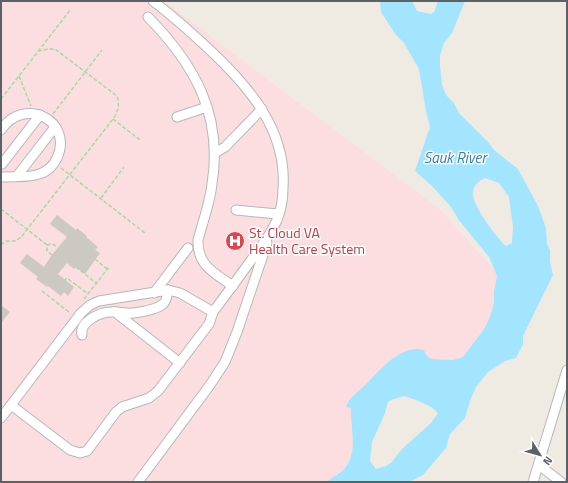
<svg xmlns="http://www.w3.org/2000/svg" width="568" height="483" viewBox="0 0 568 483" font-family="'Titillium Web',sans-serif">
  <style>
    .medical { fill: #fddee0 }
    .water { fill: #a3e5ff; fill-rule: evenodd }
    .building { fill: #ccc8c2 }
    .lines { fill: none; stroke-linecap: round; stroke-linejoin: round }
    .minor-casing { stroke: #b4b7bb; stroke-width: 11 }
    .path { stroke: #a0dca6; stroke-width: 1.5; stroke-dasharray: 4 2; stroke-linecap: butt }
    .minor { stroke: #fff; stroke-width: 9 }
    .labels { text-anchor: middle; stroke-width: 3; stroke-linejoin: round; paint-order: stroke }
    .health-label { font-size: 14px; fill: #be3a42; stroke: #fff; text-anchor: start }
    .water-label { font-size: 15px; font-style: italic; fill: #337da7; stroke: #fff }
  </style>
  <rect width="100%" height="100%" fill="#efebe3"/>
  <polygon class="medical" points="1,1 164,1 442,211 496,272 497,276 494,291 494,303 490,317 484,329 480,333 472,346 463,357 453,360 432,359 427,356 377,371 364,386 352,396 348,408 351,408 353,448 348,462 343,470 327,482 1,482"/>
  <path class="water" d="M380,1H412L417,11L431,14L434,12L438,1H465L452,33L444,43L440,55V66L442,85L446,95L454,103L459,113L488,142L494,150L518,169L538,206L546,228L547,244L550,250V262L553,275L523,336V344L516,358L505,361L488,372L476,387L470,401L465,418L450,434L446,448L423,475L409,482H327C332,477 340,474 344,469C359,452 350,428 351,408L346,407C349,397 357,393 364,386C379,371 401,343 424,350L427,356L432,359L453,360L463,357L484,329L490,317L494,303V291L497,276L489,257L458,219L451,207L432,186L415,171L430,127L426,111L419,69L404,43L396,35L381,12ZM485,178L499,183L509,197L513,227L512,243L506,246C497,238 470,203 473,191C474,185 480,180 485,178ZM404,396C415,400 430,404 438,413L431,423L402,449L392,462L386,466L376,469L370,461L372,442L385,413L388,402L391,400Z"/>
  <g class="building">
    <polygon points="57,215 76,230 77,228 87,236 86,237 98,247 95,250 100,253 85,274 76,267 74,269 67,263 58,274 74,287 68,296 64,292 61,296 48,286 47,287 36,279 38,277 20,263 27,254 44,267 51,256 67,237 50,224"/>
    <polygon points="1,305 10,312 1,323"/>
  </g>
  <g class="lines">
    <g class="minor-casing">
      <g id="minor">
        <path d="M148,17C195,65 223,115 212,184C210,203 203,221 198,240C197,265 214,273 233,286"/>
        <polyline points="177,117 207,107"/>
        <path d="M1,130C24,95 74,121 57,158C54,165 47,172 39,174C30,178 14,176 3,177"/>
        <polyline points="215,153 225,147 262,109"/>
        <polyline points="2,164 40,115"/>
        <polyline points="17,176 55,127"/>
        <polyline points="236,210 278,214"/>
        <polyline points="154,293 188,248"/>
        <polyline points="115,312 180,363"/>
        <path d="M82,335C79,322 100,312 111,312C118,311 125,314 133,313C141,312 156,310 163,304C167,301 167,295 168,290"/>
        <path d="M11,405L70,450L80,453L87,451L116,412L122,407L149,398L158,391L209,324L213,312C225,296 237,280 249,263C259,250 270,236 277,220C281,210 283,198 283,188C287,132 251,89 213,53C194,35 174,17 153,1"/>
        <polyline points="1,418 81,313 90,305 99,301 168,290 180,293 213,312"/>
        <polyline points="539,465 561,482"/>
        <polyline points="138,482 210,385 225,362 237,332 267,243"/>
        <polyline points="533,482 567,370"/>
      </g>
    </g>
    <g class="path">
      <polyline points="19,76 31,106"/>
      <polyline points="1,99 71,9"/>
      <polyline points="53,114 102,50"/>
      <polyline points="113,119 140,140"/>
      <polyline points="61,168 145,233"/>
      <polyline points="101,198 124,167"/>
      <polyline points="1,209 47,245"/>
      <path d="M1,245L6,241H16L22,236L113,119C118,112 120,105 117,96L55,49H48L39,51"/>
      <polyline points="52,255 47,251 47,245 52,244 58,247"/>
      <polyline points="95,259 107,269"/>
      <polyline points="76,267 96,283"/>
      <polyline points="64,281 67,278 88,294"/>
      <polyline points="42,291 70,313"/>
      <polyline points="84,299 109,267"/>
    </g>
    <use href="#minor" class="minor"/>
  </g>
  <defs>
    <g id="hospital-disc" transform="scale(1)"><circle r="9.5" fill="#e0444e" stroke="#fff"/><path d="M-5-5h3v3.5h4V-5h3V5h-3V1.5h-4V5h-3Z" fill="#fff"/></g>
  </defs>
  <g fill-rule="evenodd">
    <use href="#hospital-disc" x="235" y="241"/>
  </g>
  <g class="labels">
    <g class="health-label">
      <text x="249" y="238">St. Cloud VA<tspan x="249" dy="16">Health Care System</tspan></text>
    </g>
    <g class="water-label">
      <text x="455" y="163">Sauk River</text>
    </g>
  </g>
  <rect width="568" height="483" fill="none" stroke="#5b6165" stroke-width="4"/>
  <g transform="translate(540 455) rotate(127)" stroke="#ffffff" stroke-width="3" paint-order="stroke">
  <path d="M0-3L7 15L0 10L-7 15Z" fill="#5b6165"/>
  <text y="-6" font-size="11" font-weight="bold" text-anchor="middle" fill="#5b6165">N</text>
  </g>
</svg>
